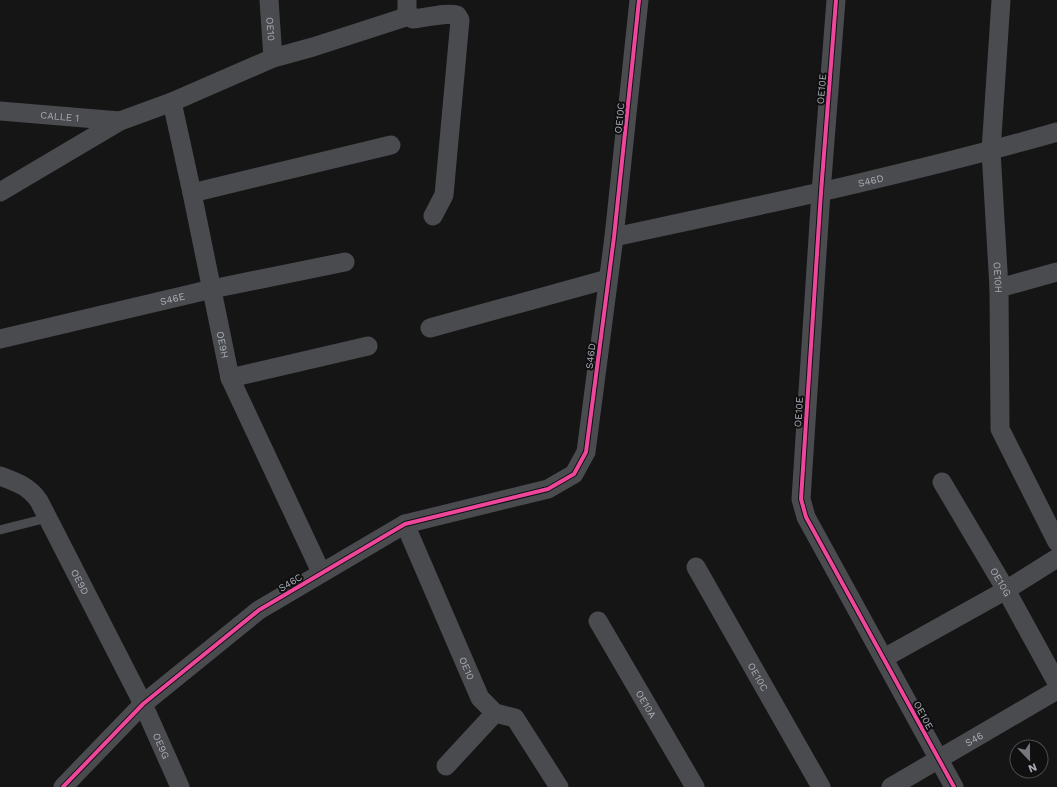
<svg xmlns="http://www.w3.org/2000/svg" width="1057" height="787" viewBox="0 0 1057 787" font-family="'Work Sans',sans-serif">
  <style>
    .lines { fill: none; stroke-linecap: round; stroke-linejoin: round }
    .service { stroke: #4a4b4e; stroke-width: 9 }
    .minor { stroke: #4a4b4e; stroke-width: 19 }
    .cycleway-casing { stroke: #101011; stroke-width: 6 }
    .cycleway { stroke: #ed469a; stroke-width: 4 }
    .labels { text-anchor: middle; stroke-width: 4; stroke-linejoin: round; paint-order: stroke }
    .street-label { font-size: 10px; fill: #a8acb5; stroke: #101011 }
  </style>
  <rect width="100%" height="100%" fill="#151516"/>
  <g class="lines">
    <polyline class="service" points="0,530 47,518"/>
    <g class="minor">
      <path id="s1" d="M269,0L273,58"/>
      <path d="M407,0V11L413,19C425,18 447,12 457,15L460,20L444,195L433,216"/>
      <polyline points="836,0 821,192 801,499 806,517 954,787"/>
      <path id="s2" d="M1001,0L991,151L999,288L1000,429L1057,542"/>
      <path id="s3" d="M172,102L192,193L230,378L321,572"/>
      <path id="s4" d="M0,111L120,121"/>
      <polyline points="0,192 120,121 172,102 273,58 313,47 409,16"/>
      <polyline points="192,193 391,145"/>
      <path id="s5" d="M614,237C762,205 911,174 1057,132"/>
      <polyline points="999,288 1057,272"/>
      <polyline points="430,328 608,279"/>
      <path id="s6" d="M0,339L212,289L345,262"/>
      <polyline points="230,378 368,346"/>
      <path id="s7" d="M0,476C16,482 29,486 39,501L143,704L180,787"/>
      <path id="s8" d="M942,482L1006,590L1057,683"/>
      <path id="s9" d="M405,524L480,698L495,713L515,718L559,787"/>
      <path id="s10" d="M696,567L821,787"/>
      <path id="s11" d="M598,621L695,787"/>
      <polyline points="884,658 1006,590 1057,558"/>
      <polyline points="446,766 495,713"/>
      <polyline points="63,787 143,704 259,610 405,524 548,489 574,474 586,452 614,237 639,0"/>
      <path id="s12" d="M891,787L1057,690"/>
    </g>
    <g class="cycleway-casing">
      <g id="cycleway">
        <polyline points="836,0 821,192 801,499 806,517 954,787"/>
        <polyline points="63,787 143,704 259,610 405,524 548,489 574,474 586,452 614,237 639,0"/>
      </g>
    </g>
    <use href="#cycleway" class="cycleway"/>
  </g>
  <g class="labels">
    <g class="street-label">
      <text dy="4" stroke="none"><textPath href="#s1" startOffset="29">OE10</textPath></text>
      <text transform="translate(821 89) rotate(-85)" y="4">OE10E</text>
      <text dy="4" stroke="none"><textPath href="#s4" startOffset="60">CALLE 1</textPath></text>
      <text transform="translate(619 118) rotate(-84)" y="4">OE10C</text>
      <text dy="4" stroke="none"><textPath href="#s5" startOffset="263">S46D</textPath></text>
      <text dy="4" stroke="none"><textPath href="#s2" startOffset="278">OE10H</textPath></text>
      <text dy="4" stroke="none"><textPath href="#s6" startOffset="177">S46E</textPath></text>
      <text dy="4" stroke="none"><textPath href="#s3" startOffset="248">OE9H</textPath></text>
      <text transform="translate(590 356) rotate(-83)" y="4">S46D</text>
      <text transform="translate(798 412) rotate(-86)" y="4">OE10E</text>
      <text dy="4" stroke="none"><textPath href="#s7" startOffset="138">OE9D</textPath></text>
      <text transform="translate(290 582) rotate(-31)" y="4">S46C</text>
      <text dy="4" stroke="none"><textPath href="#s8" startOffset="116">OE10G</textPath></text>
      <text dy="4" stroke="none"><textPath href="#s9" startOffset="157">OE10</textPath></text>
      <text dy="4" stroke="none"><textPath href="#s10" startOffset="126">OE10C</textPath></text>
      <text dy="4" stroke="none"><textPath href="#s11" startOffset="96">OE10A</textPath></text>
      <text transform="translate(924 715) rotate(62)" y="4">OE10E</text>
      <text dy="4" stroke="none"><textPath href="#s12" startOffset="96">S46</textPath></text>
      <text dy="4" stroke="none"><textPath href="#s7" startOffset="321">OE9G</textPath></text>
    </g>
  </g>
  <g transform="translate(1029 759) rotate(158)"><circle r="19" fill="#101011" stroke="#4d4e53"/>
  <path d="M0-3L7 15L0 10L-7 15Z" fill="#75777d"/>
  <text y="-6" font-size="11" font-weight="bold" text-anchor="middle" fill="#a8acb5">N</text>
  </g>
</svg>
